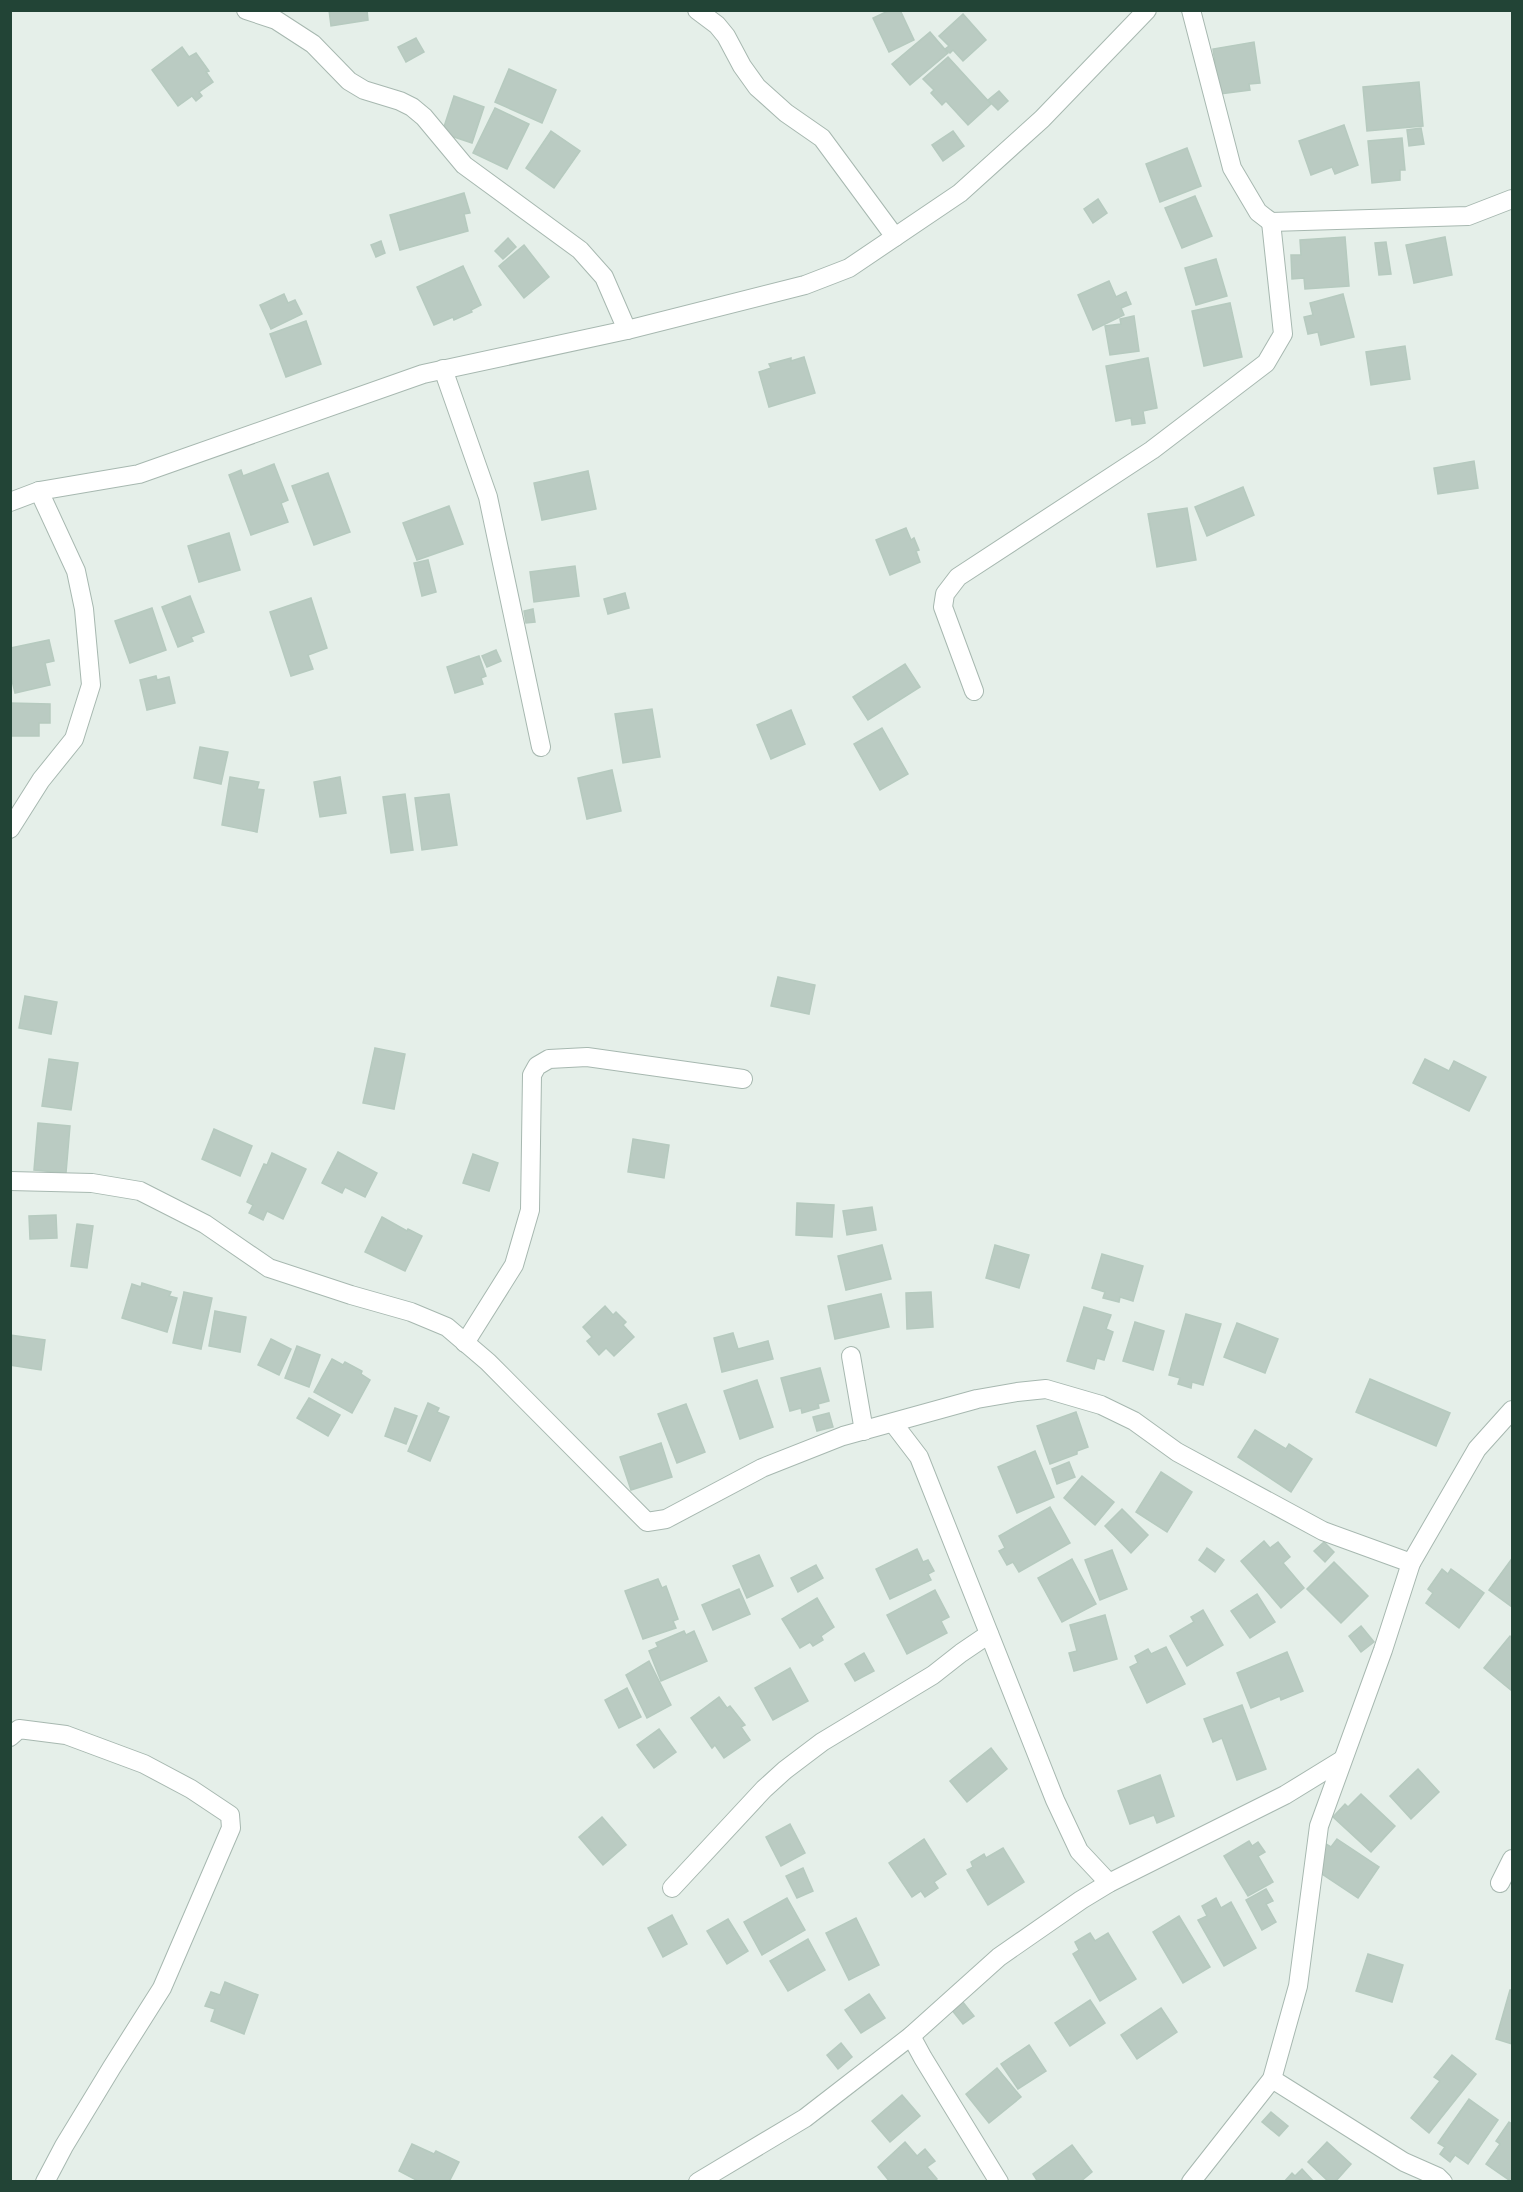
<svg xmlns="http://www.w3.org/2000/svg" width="1523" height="2192" viewBox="0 0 1523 2192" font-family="Jost,sans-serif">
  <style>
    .building { fill: #bacbc2; stroke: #b6cabf; stroke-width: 1.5 }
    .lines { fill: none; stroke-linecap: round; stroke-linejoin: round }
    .minor-casing { stroke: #a7b8b0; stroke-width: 20 }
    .minor { stroke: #fff; stroke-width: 18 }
  </style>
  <rect width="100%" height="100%" fill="#e5efe9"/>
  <g class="building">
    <polygon points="329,10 367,10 368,20 331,26"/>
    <polygon points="890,10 900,10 914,40 889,52 873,18"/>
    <polygon points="963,14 986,40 963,61 953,50 950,53 945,49 949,46 939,36"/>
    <polygon points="930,32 948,53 910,85 892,64"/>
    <polygon points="416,38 424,52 406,62 398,47"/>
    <polygon points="1254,42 1260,83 1249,84 1250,90 1220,94 1208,64 1215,62 1213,49"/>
    <polygon points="182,47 189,57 196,53 209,71 206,72 213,82 199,92 202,96 196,101 192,96 178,106 152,70"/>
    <polygon points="948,57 991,104 968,125 946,101 942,105 931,93 934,90 923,79"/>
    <polygon points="509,69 556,90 542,123 495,102"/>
    <polygon points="1419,82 1423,126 1367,131 1363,87"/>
    <polygon points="999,91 1008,101 998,110 988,100"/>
    <polygon points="454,96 484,107 472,143 442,133"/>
    <polygon points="495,108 529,124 507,169 473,153"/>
    <polygon points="1344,125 1358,165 1335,174 1332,167 1311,175 1299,141"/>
    <polygon points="1421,128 1424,144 1409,146 1407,130"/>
    <polygon points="551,131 580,151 554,188 526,168"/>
    <polygon points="953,131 964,146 943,161 932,145"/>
    <polygon points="1402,138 1405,170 1400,170 1400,180 1372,183 1368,141"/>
    <polygon points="1187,148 1201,186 1160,202 1146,164"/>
    <polygon points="464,193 470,213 464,214 468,231 400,250 390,215"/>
    <polygon points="1195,196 1212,236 1182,248 1165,208"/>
    <polygon points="1098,199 1107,213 1093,223 1084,209"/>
    <polygon points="1345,237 1349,286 1305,289 1304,278 1292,279 1291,255 1301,255 1300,240"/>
    <polygon points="1445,237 1452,275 1414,283 1406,245"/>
    <polygon points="508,238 516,247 503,259 495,251"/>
    <polygon points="381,241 385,253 376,257 371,245"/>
    <polygon points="1386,242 1391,274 1379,275 1375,243"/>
    <polygon points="524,245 549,277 524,298 499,266"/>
    <polygon points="1216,259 1227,296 1196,305 1185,268"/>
    <polygon points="463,266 481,305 471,310 472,312 454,320 453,317 434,325 417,287"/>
    <polygon points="1109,281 1116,297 1126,292 1131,304 1121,308 1124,315 1093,330 1078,295"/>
    <polygon points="284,294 288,303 295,300 302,314 271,329 260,305"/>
    <polygon points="1343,294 1354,337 1321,345 1318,332 1308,334 1304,317 1313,315 1310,303"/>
    <polygon points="1230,303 1242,357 1204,366 1192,311"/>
    <polygon points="1134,316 1139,351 1110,355 1105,326 1121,324 1120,319"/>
    <polygon points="306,321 321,364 286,377 270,334"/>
    <polygon points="1405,346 1410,379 1371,385 1366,352"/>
    <polygon points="804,357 815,393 769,407 759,372 771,368 769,364 791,358 791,361"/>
    <polygon points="1148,358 1157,408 1143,411 1145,423 1132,425 1131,418 1116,421 1106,366"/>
    <polygon points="1474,461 1478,488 1438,494 1434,468"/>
    <polygon points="274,464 288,500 281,503 288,522 251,535 229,475 241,470 243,476"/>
    <polygon points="588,471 596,509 542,520 534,483"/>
    <polygon points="328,473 350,532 314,545 292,486"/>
    <polygon points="1243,487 1254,515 1207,536 1195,507"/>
    <polygon points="449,506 463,544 417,560 403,523"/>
    <polygon points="1187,508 1196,560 1157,567 1148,514"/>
    <polygon points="906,528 911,540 914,538 919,550 916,551 920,562 890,575 876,540"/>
    <polygon points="229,533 240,570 199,582 188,546"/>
    <polygon points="428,560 436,592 422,596 414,563"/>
    <polygon points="575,566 579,596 534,602 530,572"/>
    <polygon points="625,593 629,608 608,614 604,599"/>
    <polygon points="190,596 204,632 191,637 193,641 178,647 162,607"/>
    <polygon points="311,598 327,648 308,655 313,669 291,676 270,612"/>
    <polygon points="152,608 166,650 130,663 115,621"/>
    <polygon points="533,609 535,622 526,623 524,611"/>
    <polygon points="49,640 54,661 45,663 50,685 15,693 10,672 10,648"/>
    <polygon points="496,650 501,661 487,667 482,656"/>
    <polygon points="479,656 486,676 481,678 483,684 455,693 447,667"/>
    <polygon points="905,664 920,687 868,720 853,697"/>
    <polygon points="156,676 157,680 169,677 175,703 147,710 140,680"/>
    <polygon points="10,703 50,704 50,723 39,723 39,736 10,736"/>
    <polygon points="652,709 660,757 623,763 615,714"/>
    <polygon points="791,710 805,744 771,759 757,725"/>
    <polygon points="882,728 908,774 880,790 854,744"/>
    <polygon points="200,747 228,752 221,784 194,778"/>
    <polygon points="612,770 621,811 587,819 578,778"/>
    <polygon points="230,777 259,782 257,789 264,790 257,832 222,825"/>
    <polygon points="340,777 346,813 320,817 314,782"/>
    <polygon points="405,794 413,850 391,853 383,797"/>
    <polygon points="449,794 457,845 422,850 415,798"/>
    <polygon points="778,977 815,985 809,1014 771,1006"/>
    <polygon points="25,996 57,1002 51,1034 19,1028"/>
    <polygon points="375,1048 405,1054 394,1109 363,1103"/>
    <polygon points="49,1059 78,1063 71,1110 42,1106"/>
    <polygon points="1425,1059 1449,1071 1454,1061 1486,1077 1469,1111 1413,1083"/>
    <polygon points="38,1123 70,1126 66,1173 34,1170"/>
    <polygon points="214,1129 252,1146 240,1176 202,1159"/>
    <polygon points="633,1139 669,1145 664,1178 628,1172"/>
    <polygon points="338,1152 377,1173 365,1197 345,1187 342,1193 322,1183"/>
    <polygon points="272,1153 306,1169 283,1219 267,1211 263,1220 249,1213 253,1205 247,1202 264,1164 267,1165"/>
    <polygon points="473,1154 498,1163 489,1191 463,1183"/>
    <polygon points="797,1203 834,1205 832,1237 796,1235"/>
    <polygon points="872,1207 876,1230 847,1235 843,1211"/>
    <polygon points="56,1215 57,1238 30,1239 29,1216"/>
    <polygon points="382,1217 407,1231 408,1229 422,1236 405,1271 365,1252"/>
    <polygon points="77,1224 93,1226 87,1268 71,1266"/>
    <polygon points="882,1245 891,1279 846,1290 838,1256"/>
    <polygon points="995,1245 1029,1255 1019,1288 986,1278"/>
    <polygon points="1102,1254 1143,1266 1133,1301 1120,1297 1119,1302 1103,1298 1105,1292 1092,1288"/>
    <polygon points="142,1283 171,1292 169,1296 177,1298 167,1332 122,1318 132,1284 141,1287"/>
    <polygon points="184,1292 212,1298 201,1349 173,1343"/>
    <polygon points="931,1292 933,1327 907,1329 906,1293"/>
    <polygon points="881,1294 889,1327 835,1339 828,1306"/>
    <polygon points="605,1306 613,1315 616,1312 626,1322 623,1325 634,1337 614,1356 606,1348 599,1355 587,1341 592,1337 583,1327"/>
    <polygon points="1084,1307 1111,1315 1106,1329 1113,1332 1104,1360 1097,1358 1094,1369 1067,1361"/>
    <polygon points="215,1311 246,1317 240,1352 209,1346"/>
    <polygon points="1186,1314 1221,1324 1203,1385 1192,1382 1191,1388 1178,1384 1180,1378 1169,1375"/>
    <polygon points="1135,1322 1164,1331 1153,1370 1123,1361"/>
    <polygon points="1237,1323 1278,1339 1265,1373 1224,1357"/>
    <polygon points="733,1333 738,1349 768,1341 773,1359 722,1372 714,1338"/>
    <polygon points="10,1335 45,1340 41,1370 10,1365"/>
    <polygon points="271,1339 291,1349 279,1375 258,1365"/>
    <polygon points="297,1346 320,1355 309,1387 285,1378"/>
    <polygon points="332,1359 343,1365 345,1362 362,1371 361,1374 370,1380 352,1413 314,1392"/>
    <polygon points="820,1368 829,1401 818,1404 819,1408 802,1413 801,1408 790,1411 781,1378"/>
    <polygon points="1370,1379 1450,1413 1436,1446 1356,1412"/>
    <polygon points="757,1380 773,1427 740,1439 724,1391"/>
    <polygon points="309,1398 340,1415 328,1436 297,1418"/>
    <polygon points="428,1403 439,1408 437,1412 449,1417 430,1461 408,1451"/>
    <polygon points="686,1404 705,1452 677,1463 658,1414"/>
    <polygon points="395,1408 417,1416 406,1444 385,1436"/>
    <polygon points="1076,1412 1088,1447 1077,1451 1077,1454 1050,1464 1037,1426"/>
    <polygon points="829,1413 833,1427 817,1431 813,1417"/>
    <polygon points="1255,1430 1286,1449 1289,1444 1312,1459 1291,1492 1238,1457"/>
    <polygon points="661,1443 672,1477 631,1490 620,1457"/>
    <polygon points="1035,1451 1054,1497 1017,1513 998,1467"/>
    <polygon points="1069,1462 1075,1477 1057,1484 1052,1469"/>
    <polygon points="1161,1472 1192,1492 1167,1532 1136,1512"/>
    <polygon points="1082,1476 1114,1502 1095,1525 1064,1498"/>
    <polygon points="1050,1507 1070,1543 1019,1572 1013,1562 1007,1565 999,1551 1005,1548 999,1536"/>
    <polygon points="1122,1509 1148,1535 1131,1553 1105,1526"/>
    <polygon points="1264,1541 1270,1548 1278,1542 1290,1557 1283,1563 1304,1588 1281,1608 1241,1561"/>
    <polygon points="1324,1542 1334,1552 1325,1562 1314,1551"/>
    <polygon points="1207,1548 1224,1560 1215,1572 1199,1560"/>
    <polygon points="917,1549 923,1562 928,1560 934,1571 928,1574 931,1580 890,1599 876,1569"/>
    <polygon points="1112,1550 1127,1589 1100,1600 1085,1560"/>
    <polygon points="759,1555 773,1586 747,1598 733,1566"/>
    <polygon points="1072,1559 1096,1604 1062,1622 1038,1578"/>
    <polygon points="1511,1560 1512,1561 1512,1607 1489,1590"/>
    <polygon points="1334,1562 1368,1596 1341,1623 1307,1589"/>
    <polygon points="816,1565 823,1578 798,1592 791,1578"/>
    <polygon points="1442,1569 1448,1574 1451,1569 1484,1593 1459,1628 1426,1603 1433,1593 1428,1589"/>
    <polygon points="658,1579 662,1588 666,1586 678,1619 673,1621 676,1628 643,1639 625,1591"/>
    <polygon points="739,1589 750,1614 713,1630 702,1605"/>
    <polygon points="935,1590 949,1617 941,1621 947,1633 907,1654 887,1615"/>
    <polygon points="1257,1594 1275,1622 1250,1638 1231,1611"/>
    <polygon points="817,1598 834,1627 821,1636 823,1640 813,1646 810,1642 800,1648 782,1619"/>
    <polygon points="1203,1610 1223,1645 1187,1666 1170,1636 1194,1622 1191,1617"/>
    <polygon points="1105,1615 1117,1659 1074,1671 1069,1653 1077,1651 1070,1625"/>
    <polygon points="1361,1626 1374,1642 1361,1652 1349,1636"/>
    <polygon points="684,1631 686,1635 694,1631 707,1661 661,1681 649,1651 658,1647 656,1643"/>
    <polygon points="1510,1636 1512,1638 1512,1691 1484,1668"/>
    <polygon points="1166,1647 1185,1684 1147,1703 1130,1667 1138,1663 1135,1656 1148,1649 1151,1654"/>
    <polygon points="1287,1652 1303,1691 1281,1700 1280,1696 1251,1708 1237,1673"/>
    <polygon points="864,1653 874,1671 855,1681 845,1664"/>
    <polygon points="649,1661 671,1705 647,1718 626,1675"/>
    <polygon points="790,1668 808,1701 773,1720 755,1688"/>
    <polygon points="627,1688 641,1717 619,1728 605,1700"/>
    <polygon points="719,1697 727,1708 730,1706 745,1725 741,1727 750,1740 724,1758 715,1745 712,1748 691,1718"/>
    <polygon points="1242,1705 1266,1769 1237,1780 1222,1738 1213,1742 1204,1719"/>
    <polygon points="659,1729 676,1752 654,1768 637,1745"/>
    <polygon points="991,1748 1007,1769 967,1802 950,1781"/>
    <polygon points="1418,1769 1439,1792 1411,1819 1390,1796"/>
    <polygon points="1160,1775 1174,1816 1157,1823 1154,1815 1130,1824 1118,1791"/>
    <polygon points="1361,1794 1395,1826 1371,1852 1333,1817 1345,1804 1348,1807"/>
    <polygon points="602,1817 626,1845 603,1865 579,1837"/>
    <polygon points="790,1824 805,1853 781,1866 766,1837"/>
    <polygon points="924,1839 946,1874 934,1882 938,1888 925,1897 921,1891 912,1897 889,1863"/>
    <polygon points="1337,1839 1379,1867 1358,1898 1316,1870 1324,1858 1319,1854 1326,1844 1331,1847"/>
    <polygon points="1249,1841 1252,1846 1258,1842 1265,1852 1258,1856 1273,1882 1248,1896 1224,1856"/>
    <polygon points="1003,1848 1024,1882 988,1905 967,1870 973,1867 971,1862 984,1854 986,1858"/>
    <polygon points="803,1868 813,1891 797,1898 786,1876"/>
    <polygon points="1266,1889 1273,1901 1266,1904 1276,1922 1262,1930 1246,1900"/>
    <polygon points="787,1898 805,1930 762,1955 744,1922"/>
    <polygon points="1216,1898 1221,1908 1231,1902 1256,1948 1224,1966 1198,1920 1207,1916 1202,1906"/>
    <polygon points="672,1915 687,1944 663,1957 648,1928"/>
    <polygon points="1179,1916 1210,1967 1183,1983 1153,1932"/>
    <polygon points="856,1918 879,1965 849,1980 826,1933"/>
    <polygon points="728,1919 748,1951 727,1964 707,1931"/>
    <polygon points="1090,1933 1095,1941 1108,1933 1136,1979 1100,2001 1073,1954 1079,1950 1075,1942"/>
    <polygon points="808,1939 825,1970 788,1991 770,1961"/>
    <polygon points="1368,1954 1403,1965 1392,2002 1356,1991"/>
    <polygon points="225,1982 258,1995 244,2034 211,2021 215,2009 205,2006 211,1992 220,1995"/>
    <polygon points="1510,1990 1512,1990 1512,2044 1496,2039"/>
    <polygon points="869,1994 885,2018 861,2033 845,2010"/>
    <polygon points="1090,2000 1105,2023 1070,2046 1055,2023"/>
    <polygon points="962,2001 974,2016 963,2024 951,2009"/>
    <polygon points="1161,2008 1177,2032 1137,2059 1121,2035"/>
    <polygon points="841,2043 852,2057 838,2069 827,2055"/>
    <polygon points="1029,2045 1046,2071 1018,2089 1001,2064"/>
    <polygon points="1452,2055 1476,2074 1429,2133 1411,2118 1440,2081 1434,2077"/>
    <polygon points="997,2068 1021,2097 989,2123 966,2094"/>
    <polygon points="902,2095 920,2116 890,2142 872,2121"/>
    <polygon points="1469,2099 1498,2120 1468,2164 1455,2155 1450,2162 1440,2154 1445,2147 1438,2143"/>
    <polygon points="1271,2112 1288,2126 1279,2136 1262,2122"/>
    <polygon points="1509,2122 1512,2124 1512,2182 1486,2164 1500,2144 1496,2141"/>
    <polygon points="905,2142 917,2156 925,2149 935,2161 927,2167 937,2179 934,2182 890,2182 878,2167"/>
    <polygon points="1327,2142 1351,2164 1335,2182 1329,2182 1308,2162"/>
    <polygon points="412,2144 434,2154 436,2151 459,2162 449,2182 420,2182 399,2171"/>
    <polygon points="1072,2145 1092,2172 1080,2182 1038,2182 1033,2174"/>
    <polygon points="1302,2169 1314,2182 1284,2182 1292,2173 1295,2176"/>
  </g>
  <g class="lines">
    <g class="minor-casing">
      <g id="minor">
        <polyline points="246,10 276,20 313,44 349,81 364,90 400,101 412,107 424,117 464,165 580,250 604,277 627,330"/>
        <polyline points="697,10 717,25 726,36 742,66 757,87 786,113 822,138 895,237"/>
        <polyline points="1191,10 1232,168 1258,212 1271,222 1468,216 1512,199"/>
        <polyline points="443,369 488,497 541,747"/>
        <polyline points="10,502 39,491 139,474 423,374 627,330 805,285 849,268 960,193 1042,119 1147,10"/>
        <polyline points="974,691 943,607 945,594 958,577 1152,450 1266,363 1283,334 1271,222"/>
        <polyline points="10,829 41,780 74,739 91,685 84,609 76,571 39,491"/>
        <polyline points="10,1181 92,1183 140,1191 205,1224 269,1268 351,1295 411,1312 447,1327 488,1362 647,1522 666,1519 762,1468 843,1436 977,1399 1017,1392 1046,1389 1101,1405 1134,1421 1177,1452 1323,1531 1411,1563"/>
        <polyline points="465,1343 514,1265 530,1210 532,1075 537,1066 549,1059 587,1057 743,1079"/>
        <polyline points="851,1356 864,1431"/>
        <polyline points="893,1423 919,1457 1055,1800 1079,1851 1109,1883"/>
        <polyline points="10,1737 19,1729 66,1735 144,1764 191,1789 230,1815 231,1828 162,1988 112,2067 64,2146 45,2182"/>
        <polyline points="1500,1883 1512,1859"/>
        <polyline points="672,1888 764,1789 785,1770 822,1742 933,1675 961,1653 989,1634"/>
        <polyline points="911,2036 923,2058 999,2182"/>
        <polyline points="1272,2079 1404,2162 1438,2177 1443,2182"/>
        <polyline points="698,2182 805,2118 911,2036 999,1957 1081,1900 1109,1883 1285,1795 1342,1760"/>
        <polyline points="1191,2182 1272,2079 1298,1986 1319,1826 1383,1650 1411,1563 1477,1449 1512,1410"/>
      </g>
    </g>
    <use href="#minor" class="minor"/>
  </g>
  <rect width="1523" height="2192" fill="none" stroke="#224436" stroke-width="24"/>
</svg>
